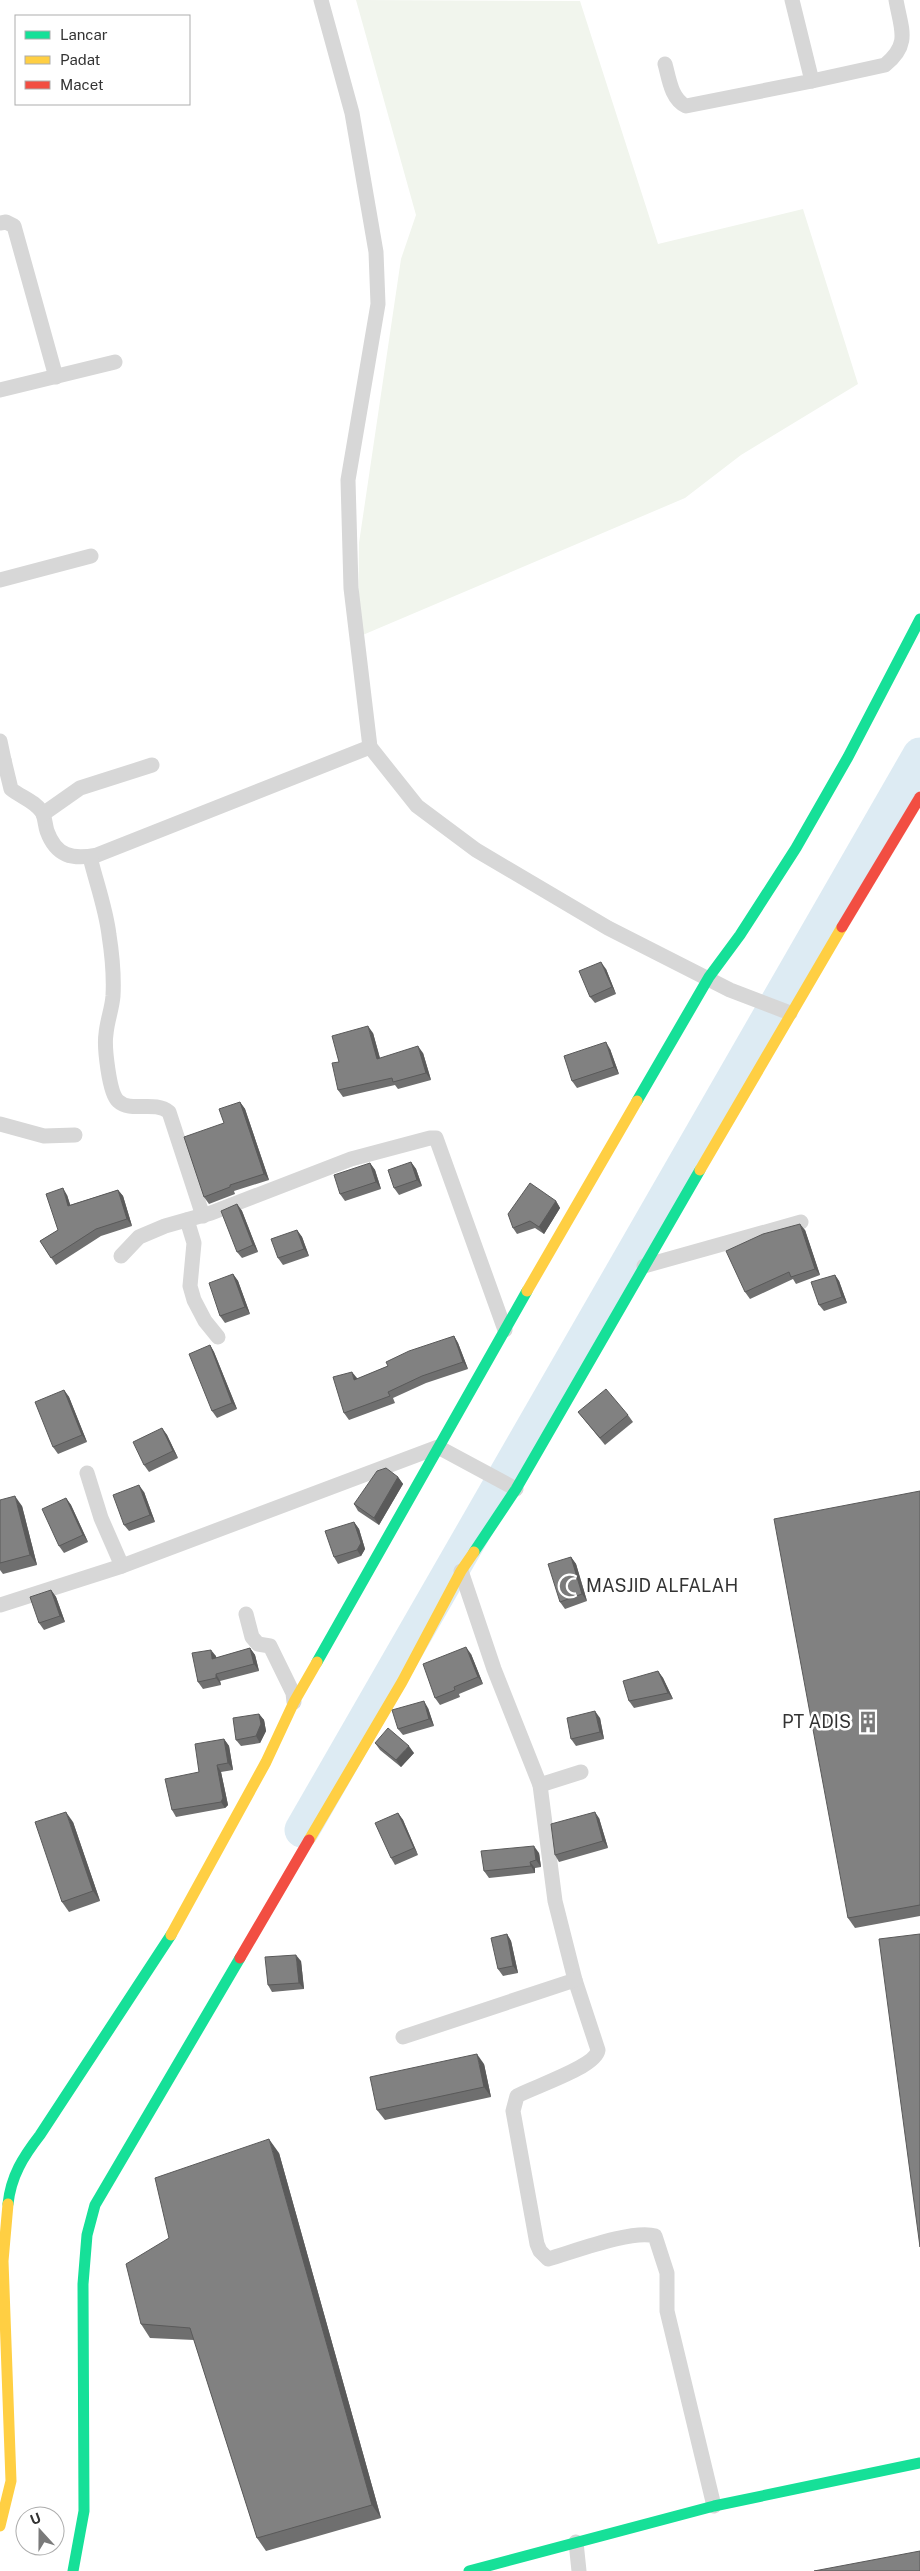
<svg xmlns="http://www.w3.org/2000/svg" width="920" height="2571" viewBox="0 0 920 2571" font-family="'Public Sans',sans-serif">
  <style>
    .green { fill: #f1f5ed }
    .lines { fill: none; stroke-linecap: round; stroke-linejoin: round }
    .river { stroke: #ddebf3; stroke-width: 35 }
    .street { stroke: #d7d7d7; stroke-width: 15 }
    .fast { stroke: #16e098; stroke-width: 11 }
    .slow { stroke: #ffcf43; stroke-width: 11 }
    .jam { stroke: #f24e42; stroke-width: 11 }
    .wall { fill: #6f6f6f }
    .shaded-wall { fill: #5a5a5a }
    .building { fill: #818181; stroke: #5a5a5a }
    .labels { text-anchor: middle; stroke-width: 5; stroke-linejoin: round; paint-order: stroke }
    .poi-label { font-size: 18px; fill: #333; stroke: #fff; text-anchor: start }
  </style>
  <rect width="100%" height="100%" fill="#fff"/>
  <polygon class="green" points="356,0 580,1 658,244 803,209 858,384 741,455 685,498 358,637 359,543 401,259 416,215"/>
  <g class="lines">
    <polyline class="river" points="302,1830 920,755"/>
    <g class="street">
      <polyline points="321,0 352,113 376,252 378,304 348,480 351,588 370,747 417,806 476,850 608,928 730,990 790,1013"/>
      <path d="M665,64C669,78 671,99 686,106L812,81L792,0"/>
      <path d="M812,81L885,65C911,44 901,29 896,0"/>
      <polyline points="0,223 6,222 14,226 56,377"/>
      <polyline points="0,390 115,362"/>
      <polyline points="0,580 91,556"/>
      <polyline points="0,741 4,760"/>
      <path d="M0,758L4,760L11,789C21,797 35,801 42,812C45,817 45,825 47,831C56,856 72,860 97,855L370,747"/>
      <polyline points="43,814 80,788 152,765"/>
      <path d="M90,857C96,882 106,909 109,935C112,954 114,977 113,996C112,1009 107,1021 106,1034C104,1046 109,1093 118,1101C131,1113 154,1100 169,1112L203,1216"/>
      <polyline points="0,1124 44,1136 75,1135"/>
      <polyline points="187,1220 194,1243 190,1286 194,1300 205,1321 218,1337"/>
      <polyline points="121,1256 139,1237 165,1226 211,1213 351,1159 430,1138 436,1138 505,1330"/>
      <polyline points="644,1266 801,1222"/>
      <polyline points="87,1473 101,1518 122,1566"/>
      <path d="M461,1571L494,1669L540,1785L555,1901L575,1980L598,2050C596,2067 533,2087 517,2096L513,2111L537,2244L540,2251L548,2259C573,2252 633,2229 655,2236L667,2273V2311L714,2506"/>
      <polyline points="0,1605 122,1566 438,1447 516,1489"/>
      <polyline points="246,1614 252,1637 258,1644 270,1646 293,1693 294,1702"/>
      <polyline points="540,1785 581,1772"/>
      <polyline points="403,2037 575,1980"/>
      <polyline points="576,2542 579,2571"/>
    </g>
    <g class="fast">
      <polyline points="637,1101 709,977 740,935 796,848 848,757 920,619"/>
      <polyline points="474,1552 516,1489 700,1170"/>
      <polyline points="317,1662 527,1291"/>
      <path d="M8,2204C11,2176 23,2157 40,2135L171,1935"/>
      <polyline points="73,2571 84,2511 83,2284 87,2235 95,2205 240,1958"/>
      <polyline points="469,2571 714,2506 920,2463"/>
    </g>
    <g class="slow">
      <polyline points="700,1170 842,927"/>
      <polyline points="527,1291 637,1101"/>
      <polyline points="309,1840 402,1682 461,1571 474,1552"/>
      <polyline points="171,1935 266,1762 294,1702 317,1662"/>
      <polyline points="0,2526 11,2481 3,2261 8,2204"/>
    </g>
    <g class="jam">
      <polyline points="842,927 920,797"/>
      <polyline points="240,1958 309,1840"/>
    </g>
  </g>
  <g class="wall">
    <polygon points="606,969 616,994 595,1003 590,997"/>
    <polygon points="373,1033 380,1058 423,1053 431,1080 398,1089 395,1085 343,1097 338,1090 339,1062"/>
    <polygon points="610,1049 619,1074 577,1088 572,1081"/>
    <polygon points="240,1102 245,1109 269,1180 234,1191 235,1194 209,1204 204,1197 224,1123"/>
    <polygon points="411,1162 416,1169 422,1186 399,1195 394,1188"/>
    <polygon points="370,1163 375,1170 381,1189 345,1201 340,1194"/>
    <polygon points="118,1190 123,1196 132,1226 101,1236 56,1265 40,1241 58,1230 67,1195 70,1205"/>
    <polygon points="556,1201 560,1208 544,1234 535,1228 517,1234 513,1228"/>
    <polygon points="237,1204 242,1211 258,1252 242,1258 237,1252"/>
    <polygon points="297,1230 302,1237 309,1256 283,1265 278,1258"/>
    <polygon points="805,1230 820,1275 796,1284 793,1279 750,1299 745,1292"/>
    <polygon points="233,1274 238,1281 250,1314 225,1323 220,1316"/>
    <polygon points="835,1275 839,1281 847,1303 824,1311 819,1305"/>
    <polygon points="454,1336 458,1343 468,1369 426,1383 393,1398 395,1403 349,1420 344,1413 357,1379 388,1366"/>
    <polygon points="210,1345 214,1352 237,1409 217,1418 212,1411"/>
    <polygon points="64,1390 69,1397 87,1442 58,1454 53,1447"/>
    <polygon points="578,1412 628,1415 633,1422 605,1445"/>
    <polygon points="162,1428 167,1435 178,1458 149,1472 144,1465"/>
    <polygon points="398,1477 403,1484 379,1525 358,1511 354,1504"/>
    <polygon points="920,1491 920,1916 855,1928 848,1918"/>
    <polygon points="144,1492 155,1522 129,1531 124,1525"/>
    <polygon points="66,1498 71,1505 88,1542 64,1553 59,1546"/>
    <polygon points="0,1500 22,1506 37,1565 3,1574 0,1570"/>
    <polygon points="354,1522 359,1529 365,1549 361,1556 338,1564 334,1557"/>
    <polygon points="571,1557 576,1564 587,1601 565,1609 560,1602"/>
    <polygon points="51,1590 56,1597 65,1622 44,1630 39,1623"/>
    <polygon points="250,1648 255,1655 259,1671 220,1681 221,1685 203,1689 198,1682 216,1656 216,1658"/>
    <polygon points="471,1654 483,1684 459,1694 460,1697 440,1705 435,1698"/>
    <polygon points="658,1671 663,1678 673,1699 634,1708 629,1701"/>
    <polygon points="428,1708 434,1726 403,1735 398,1729"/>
    <polygon points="259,1714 264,1720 266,1731 260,1743 241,1746 236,1740"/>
    <polygon points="600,1718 604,1739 576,1746 571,1739"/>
    <polygon points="224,1739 229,1746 233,1770 221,1772 228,1805 225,1808 176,1817 172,1810"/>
    <polygon points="375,1743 414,1753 401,1767 380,1750"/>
    <polygon points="398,1813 403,1820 418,1855 395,1865 391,1858"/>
    <polygon points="599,1818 608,1848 559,1862 555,1855"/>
    <polygon points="73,1822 100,1901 69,1912 62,1902"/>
    <polygon points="539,1853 541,1867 535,1868 535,1873 489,1878 484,1871"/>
    <polygon points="507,1934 511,1941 518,1973 503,1976 498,1969"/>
    <polygon points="301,1961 304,1989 272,1992 268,1985"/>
    <polygon points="484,2064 491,2097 385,2120 377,2110"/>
    <polygon points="279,2153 381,2518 266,2551 257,2538 194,2340 150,2338 141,2324 169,2238"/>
  </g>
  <g class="shaded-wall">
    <polygon points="601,962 606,969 616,994 612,987"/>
    <polygon points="368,1026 373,1033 382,1066 377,1059"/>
    <polygon points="606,1042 610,1049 619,1074 614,1067"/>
    <polygon points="418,1046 423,1053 431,1080 426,1073"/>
    <polygon points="240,1102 245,1109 269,1180 264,1174"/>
    <polygon points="411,1162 416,1169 422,1186 417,1180"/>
    <polygon points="370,1163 375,1170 381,1189 376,1182"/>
    <polygon points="63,1188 67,1195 73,1213 68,1206"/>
    <polygon points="118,1190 123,1196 132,1226 127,1219"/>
    <polygon points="556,1201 560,1208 544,1234 539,1227"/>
    <polygon points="237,1204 242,1211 258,1252 253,1245"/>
    <polygon points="800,1224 805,1230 820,1275 815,1269"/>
    <polygon points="297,1230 302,1237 309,1256 304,1249"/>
    <polygon points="233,1274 238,1281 250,1314 245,1307"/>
    <polygon points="835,1275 839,1281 847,1303 842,1297"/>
    <polygon points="454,1336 458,1343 468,1369 463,1362"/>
    <polygon points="210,1345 214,1352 237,1409 232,1403"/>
    <polygon points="352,1372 357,1378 359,1387 354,1380"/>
    <polygon points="64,1390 69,1397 87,1442 82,1435"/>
    <polygon points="162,1428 167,1435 178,1458 173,1451"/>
    <polygon points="398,1477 403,1484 379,1525 374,1518"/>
    <polygon points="139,1485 144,1492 155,1522 150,1515"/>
    <polygon points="15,1496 22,1506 37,1565 30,1555"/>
    <polygon points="66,1498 71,1505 88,1542 83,1535"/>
    <polygon points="354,1522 359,1529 365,1549 361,1556 357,1550"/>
    <polygon points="571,1557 576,1564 587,1601 582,1594"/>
    <polygon points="51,1590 56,1597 65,1622 60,1616"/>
    <polygon points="466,1647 471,1654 483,1684 478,1677"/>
    <polygon points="250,1648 255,1655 259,1671 254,1664"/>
    <polygon points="211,1650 216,1656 217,1665 212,1659"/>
    <polygon points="658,1671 663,1678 673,1699 668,1693"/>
    <polygon points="216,1674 220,1681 221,1685 216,1678"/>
    <polygon points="424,1701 428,1708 434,1726 429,1719"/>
    <polygon points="595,1711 600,1718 604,1739 600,1732"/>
    <polygon points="259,1714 264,1720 266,1731 260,1743 256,1736"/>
    <polygon points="224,1739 229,1746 233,1770 228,1763"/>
    <polygon points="409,1746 414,1753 401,1767 396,1760"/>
    <polygon points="217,1765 221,1772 228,1805 225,1808 221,1802"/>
    <polygon points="66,1812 73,1822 100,1901 93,1891"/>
    <polygon points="595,1812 599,1818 608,1848 603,1841"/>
    <polygon points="398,1813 403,1820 418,1855 414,1848"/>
    <polygon points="534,1846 539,1853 541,1867 536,1860"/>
    <polygon points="530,1862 535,1868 535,1873 531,1866"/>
    <polygon points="507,1934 511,1941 518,1973 513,1966"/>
    <polygon points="296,1955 301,1961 304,1989 299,1983"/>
    <polygon points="477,2054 484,2064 491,2097 484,2087"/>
    <polygon points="269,2139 279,2153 381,2518 372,2505"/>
  </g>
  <g class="building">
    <polygon points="601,962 612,987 590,997 579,971"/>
    <polygon points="368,1026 377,1059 418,1046 426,1073 393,1082 392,1078 338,1090 332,1063 339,1062 332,1036"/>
    <polygon points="606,1042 614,1067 572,1081 564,1056"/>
    <polygon points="240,1102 264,1174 230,1185 230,1187 204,1197 184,1137 224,1123 219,1109"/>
    <polygon points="411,1162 417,1180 394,1188 388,1170"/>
    <polygon points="370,1163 376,1182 340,1194 334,1175"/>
    <polygon points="530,1183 556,1201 539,1227 530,1221 513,1228 508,1214"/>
    <polygon points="63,1188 68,1206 118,1190 127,1219 96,1229 51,1258 40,1241 58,1230 46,1194"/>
    <polygon points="237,1204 253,1245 237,1252 221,1211"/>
    <polygon points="800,1224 815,1269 791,1277 789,1272 745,1292 726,1251 763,1234"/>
    <polygon points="297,1230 304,1249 278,1258 271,1239"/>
    <polygon points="233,1274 245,1307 220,1316 209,1283"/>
    <polygon points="835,1275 842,1297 819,1305 811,1282"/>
    <polygon points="454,1336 463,1362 422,1376 388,1392 390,1396 344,1413 333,1377 352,1372 354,1380 388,1366 386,1362 409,1351"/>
    <polygon points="210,1345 232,1403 212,1411 189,1354"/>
    <polygon points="606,1389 628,1415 600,1438 578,1412"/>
    <polygon points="64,1390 82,1435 53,1447 35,1402"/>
    <polygon points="162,1428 173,1451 144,1465 133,1442"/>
    <polygon points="386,1468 398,1477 374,1518 354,1504 377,1471"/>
    <polygon points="139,1485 150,1515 124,1525 113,1495"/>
    <polygon points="920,1491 920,1905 848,1918 774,1519"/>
    <polygon points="15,1496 30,1555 0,1563 0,1500"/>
    <polygon points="66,1498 83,1535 59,1546 42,1509"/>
    <polygon points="354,1522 361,1543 357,1550 334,1557 325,1531"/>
    <polygon points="571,1557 582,1594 560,1602 548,1564"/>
    <polygon points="51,1590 60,1616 39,1623 30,1597"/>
    <polygon points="466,1647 478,1677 454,1687 455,1690 435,1698 423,1664"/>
    <polygon points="250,1648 254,1664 216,1674 216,1678 198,1682 192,1653 211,1650 212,1659"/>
    <polygon points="658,1671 668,1693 629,1701 623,1681"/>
    <polygon points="424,1701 429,1719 398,1729 392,1710"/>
    <polygon points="595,1711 600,1732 571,1739 567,1718"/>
    <polygon points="259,1714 261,1724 256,1736 236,1740 233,1718"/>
    <polygon points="388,1728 409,1746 396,1760 375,1743"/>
    <polygon points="224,1739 228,1763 217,1765 223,1798 221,1802 172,1810 165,1779 199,1772 195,1744"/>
    <polygon points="66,1812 93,1891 62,1902 35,1822"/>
    <polygon points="595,1812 603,1841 555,1855 551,1824"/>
    <polygon points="398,1813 414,1848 391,1858 375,1823"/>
    <polygon points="534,1846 536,1860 530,1862 531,1866 484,1871 481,1851"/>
    <polygon points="507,1934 513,1966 498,1969 491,1938"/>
    <polygon points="920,1934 920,2247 879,1939"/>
    <polygon points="296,1955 299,1983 268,1985 265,1957"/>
    <polygon points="477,2054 484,2087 377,2110 370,2077"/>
    <polygon points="269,2139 372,2505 257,2538 190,2328 141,2324 126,2264 169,2238 155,2178"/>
    <polygon points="920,2551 920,2571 814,2571"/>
  </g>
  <defs>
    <g id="mosque-bare" transform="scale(1.725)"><path d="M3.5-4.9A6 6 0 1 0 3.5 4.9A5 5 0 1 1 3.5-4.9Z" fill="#7a7a7a" stroke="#fff" stroke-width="2.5" paint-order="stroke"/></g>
    <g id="building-bare" transform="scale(1.725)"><path d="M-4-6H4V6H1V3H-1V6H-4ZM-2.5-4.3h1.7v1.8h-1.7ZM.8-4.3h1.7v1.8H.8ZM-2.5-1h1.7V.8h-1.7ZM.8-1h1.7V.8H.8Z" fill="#7a7a7a" stroke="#fff" stroke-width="2.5" paint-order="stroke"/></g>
  </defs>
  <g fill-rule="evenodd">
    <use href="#mosque-bare" x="570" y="1586"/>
    <use href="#building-bare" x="868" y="1722"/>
  </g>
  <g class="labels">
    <g class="poi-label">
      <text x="586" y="1592">MASJID ALFALAH</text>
      <text x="851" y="1728" text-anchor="end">PT ADIS</text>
    </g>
  </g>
  <rect x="15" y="15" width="175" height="90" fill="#ffffff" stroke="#adadad"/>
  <rect x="25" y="31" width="25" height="8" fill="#16e098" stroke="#adadad"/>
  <text x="60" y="40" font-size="15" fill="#333333">Lancar</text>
  <rect x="25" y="56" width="25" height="8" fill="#ffcf43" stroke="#adadad"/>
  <text x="60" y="65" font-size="15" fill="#333333">Padat</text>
  <rect x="25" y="81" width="25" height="8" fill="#f24e42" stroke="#adadad"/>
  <text x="60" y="90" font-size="15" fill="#333333">Macet</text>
  <g transform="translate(40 2531) rotate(339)"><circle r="24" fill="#ffffff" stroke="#adadad"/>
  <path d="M0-4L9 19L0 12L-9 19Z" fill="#7a7a7a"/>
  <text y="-8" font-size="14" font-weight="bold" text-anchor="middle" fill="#333333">U</text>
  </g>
</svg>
